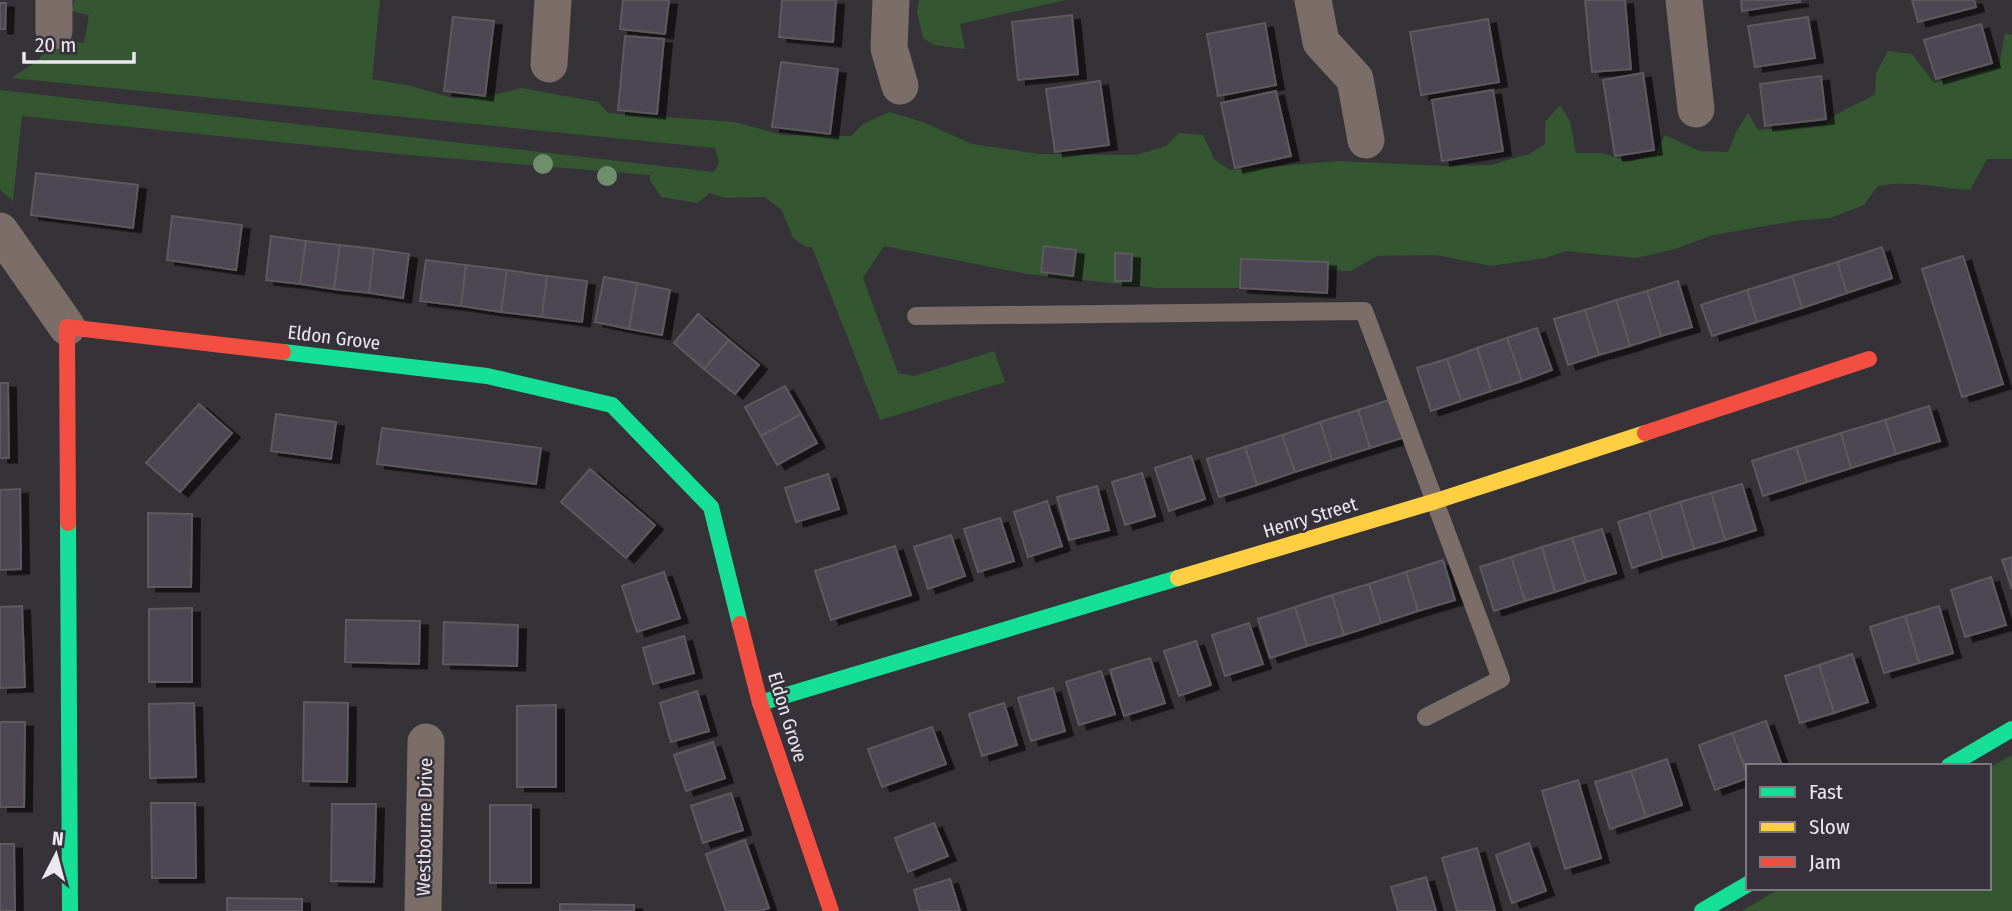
<svg xmlns="http://www.w3.org/2000/svg" width="2012" height="911" viewBox="0 0 2012 911" font-family="'Fira Sans Condensed',sans-serif">
  <style>
    .green { fill: #345631 }
    .building { fill: #4d4752; stroke: #5c5a5e; stroke-width: 2; filter: url(#shadow) }
    .lines { fill: none; stroke-linecap: round; stroke-linejoin: round }
    .lane { stroke: #7b6d67; stroke-width: 18 }
    .street { stroke: #7b6d67; stroke-width: 37 }
    .fast { stroke: #16e098; stroke-width: 16 }
    .slow { stroke: #ffcf43; stroke-width: 16 }
    .jam { stroke: #f24e42; stroke-width: 16 }
    .tree { fill: #6e8f6b }
    .labels { text-anchor: middle; stroke-width: 5; stroke-linejoin: round; paint-order: stroke }
    .street-label { font-size: 19px; fill: #ebe8ed; stroke: #36313a }
  </style>
  <defs>
    <filter id="shadow"><feDropShadow dx="8" dy="4.5" stdDeviation="0" flood-color="#0009"/></filter>
  </defs>
  <rect width="100%" height="100%" fill="#363338"/>
  <g class="green">
    <path d="M75,0H380L372,79L411,86L452,98L489,96L521,88L598,102L608,113L735,122L782,135L851,136L863,124L889,112L923,122L972,144L1039,154L1136,155L1166,146L1179,133L1203,135L1214,159L1230,170L1339,161L1444,166L1491,165L1529,154L1545,144V122L1560,105L1570,121L1576,153H1603L1628,162L1655,155L1665,135L1699,151L1728,152L1736,132L1748,113L1758,130L1824,125C1838,110 1858,105 1875,94L1876,73L1888,51L1912,54L1934,83L1999,67L2005,33L2012,35V159H1987L1970,190C1936,188 1912,180 1878,186L1864,205L1830,218L1795,221L1713,235L1675,249L1636,258L1566,251L1545,258L1491,266L1436,255L1377,256L1351,271L1305,270L1266,259H1242L1240,288H1158L1027,274L884,246L863,278L898,373L914,376L994,351L1005,382L880,420L812,247H806L793,238L782,210L764,197L725,198L710,193L697,203L661,197L650,180V175L398,154L22,116L13,201L0,190V90L714,172L719,163L715,148L11,78L36,62L57,39L84,43L89,15L71,11Z"/>
    <polygon points="919,0 1066,0 960,24 965,49 934,45 923,38 917,12"/>
    <polygon points="2012,755 2012,911 1742,911 1781,888 1989,888 1989,768"/>
  </g>
  <g class="building">
    <polygon points="623,0 669,0 665,34 620,29"/>
    <polygon points="782,0 836,0 833,42 779,37"/>
    <polygon points="1585,0 1625,0 1631,69 1592,72"/>
    <polygon points="1741,0 1800,0 1800,2 1742,11"/>
    <polygon points="1912,0 1974,0 1976,7 1918,22"/>
    <polygon points="0,3 6,3 5,29 0,29"/>
    <polygon points="1072,15 1078,74 1018,80 1012,22"/>
    <polygon points="453,17 494,21 485,96 444,91"/>
    <polygon points="1808,17 1815,58 1755,67 1748,26"/>
    <polygon points="1488,19 1499,82 1421,95 1410,32"/>
    <polygon points="1265,23 1276,85 1218,96 1207,34"/>
    <polygon points="1981,24 1992,63 1936,79 1924,40"/>
    <polygon points="625,36 664,39 657,114 618,110"/>
    <polygon points="781,62 838,69 830,134 772,127"/>
    <polygon points="1643,73 1654,150 1615,156 1603,80"/>
    <polygon points="1821,76 1826,119 1765,126 1760,84"/>
    <polygon points="1100,81 1109,145 1055,152 1046,89"/>
    <polygon points="1493,90 1503,151 1442,161 1432,100"/>
    <polygon points="1276,91 1291,156 1235,168 1221,103"/>
    <polygon points="36,173 138,185 133,228 31,215"/>
    <polygon points="172,216 242,225 236,270 167,260"/>
    <polygon points="271,236 306,241 300,284 266,280"/>
    <polygon points="306,241 340,245 334,289 300,284"/>
    <polygon points="340,245 374,249 369,293 334,289"/>
    <polygon points="1044,246 1076,250 1073,276 1041,272"/>
    <polygon points="1882,247 1892,278 1847,293 1837,262"/>
    <polygon points="374,249 409,254 403,298 369,293"/>
    <polygon points="1115,253 1132,254 1131,281 1115,281"/>
    <polygon points="1963,256 2003,384 1962,397 1922,269"/>
    <polygon points="1241,259 1328,262 1327,293 1240,288"/>
    <polygon points="426,260 466,265 461,306 420,301"/>
    <polygon points="1837,262 1847,293 1802,308 1792,276"/>
    <polygon points="466,265 507,270 501,312 461,306"/>
    <polygon points="507,270 547,276 542,317 501,312"/>
    <polygon points="547,276 587,281 582,322 542,317"/>
    <polygon points="1792,276 1802,308 1757,322 1747,290"/>
    <polygon points="604,277 637,283 629,329 595,322"/>
    <polygon points="1678,281 1692,327 1661,336 1647,291"/>
    <polygon points="637,283 670,290 662,335 629,329"/>
    <polygon points="1747,290 1757,322 1712,336 1701,305"/>
    <polygon points="1647,291 1661,336 1630,346 1616,300"/>
    <polygon points="1616,300 1630,346 1599,355 1585,310"/>
    <polygon points="1585,310 1599,355 1568,365 1554,319"/>
    <polygon points="698,314 729,340 704,369 674,343"/>
    <polygon points="1537,328 1552,370 1522,381 1507,338"/>
    <polygon points="1507,338 1522,381 1491,391 1477,348"/>
    <polygon points="729,340 759,365 735,394 704,369"/>
    <polygon points="1477,348 1491,391 1461,401 1447,359"/>
    <polygon points="1447,359 1461,401 1431,411 1417,368"/>
    <polygon points="0,383 8,383 9,458 0,458"/>
    <polygon points="785,386 801,414 761,436 745,407"/>
    <polygon points="1395,398 1408,436 1370,448 1358,410"/>
    <polygon points="199,404 232,433 180,492 146,463"/>
    <polygon points="1929,406 1940,441 1896,454 1885,420"/>
    <polygon points="1358,410 1370,448 1332,460 1320,422"/>
    <polygon points="276,414 336,422 331,459 271,451"/>
    <polygon points="801,414 817,443 777,465 761,436"/>
    <polygon points="1885,420 1896,454 1851,468 1841,433"/>
    <polygon points="1320,422 1332,460 1295,472 1282,435"/>
    <polygon points="382,428 541,448 536,484 377,464"/>
    <polygon points="1841,433 1851,468 1807,482 1796,447"/>
    <polygon points="1282,435 1295,472 1257,485 1245,447"/>
    <polygon points="1245,447 1257,485 1219,497 1207,459"/>
    <polygon points="1796,447 1807,482 1763,496 1752,461"/>
    <polygon points="1191,456 1205,499 1169,511 1155,468"/>
    <polygon points="590,469 655,525 626,558 561,502"/>
    <polygon points="1142,473 1155,516 1125,525 1112,482"/>
    <polygon points="828,474 839,509 796,522 785,488"/>
    <polygon points="1742,484 1756,530 1725,540 1711,493"/>
    <polygon points="1097,486 1109,530 1069,540 1057,497"/>
    <polygon points="20,489 21,569 0,570 0,490"/>
    <polygon points="1711,493 1725,540 1694,549 1680,502"/>
    <polygon points="1047,501 1062,546 1028,557 1014,512"/>
    <polygon points="1680,502 1694,549 1663,558 1649,512"/>
    <polygon points="1649,512 1663,558 1632,568 1618,522"/>
    <polygon points="148,513 192,514 191,587 148,587"/>
    <polygon points="1000,518 1014,561 978,572 964,529"/>
    <polygon points="1602,529 1616,573 1586,582 1572,538"/>
    <polygon points="951,535 965,576 928,589 914,547"/>
    <polygon points="1572,538 1586,582 1555,592 1542,547"/>
    <polygon points="895,546 911,595 831,620 815,571"/>
    <polygon points="1542,547 1555,592 1525,601 1511,557"/>
    <polygon points="1511,557 1525,601 1494,611 1480,567"/>
    <polygon points="2012,557 2012,589 2002,560"/>
    <polygon points="1443,560 1455,600 1418,611 1406,572"/>
    <polygon points="664,572 680,618 637,632 622,586"/>
    <polygon points="1406,572 1418,611 1381,623 1369,584"/>
    <polygon points="1991,577 2006,625 1965,637 1951,590"/>
    <polygon points="1369,584 1381,623 1344,635 1332,595"/>
    <polygon points="1332,595 1344,635 1307,646 1295,607"/>
    <polygon points="22,606 25,687 0,688 0,607"/>
    <polygon points="1939,606 1953,653 1919,663 1905,616"/>
    <polygon points="1295,607 1307,646 1270,658 1258,619"/>
    <polygon points="192,608 192,682 149,682 149,609"/>
    <polygon points="1905,616 1919,663 1884,673 1870,627"/>
    <polygon points="346,620 420,621 419,664 345,662"/>
    <polygon points="444,622 518,625 517,666 443,664"/>
    <polygon points="1249,623 1263,664 1225,676 1212,635"/>
    <polygon points="684,636 694,673 653,684 643,648"/>
    <polygon points="1196,641 1211,685 1179,696 1164,651"/>
    <polygon points="1852,654 1868,702 1834,713 1819,665"/>
    <polygon points="1150,658 1165,703 1124,716 1110,670"/>
    <polygon points="1819,665 1834,713 1800,723 1785,676"/>
    <polygon points="1101,671 1115,714 1079,725 1066,682"/>
    <polygon points="1053,688 1065,731 1031,741 1018,698"/>
    <polygon points="697,691 709,731 671,742 660,703"/>
    <polygon points="304,702 348,703 347,782 303,781"/>
    <polygon points="194,703 196,777 150,778 149,704"/>
    <polygon points="1004,703 1017,745 982,756 969,714"/>
    <polygon points="556,705 556,787 517,787 517,706"/>
    <polygon points="1766,721 1782,766 1748,766 1748,775 1732,733"/>
    <polygon points="0,722 25,722 24,807 0,807"/>
    <polygon points="932,727 946,764 882,787 868,749"/>
    <polygon points="1732,733 1748,778 1715,790 1699,745"/>
    <polygon points="713,742 725,778 686,791 674,755"/>
    <polygon points="1667,759 1682,805 1646,817 1631,771"/>
    <polygon points="1631,771 1646,817 1610,829 1595,782"/>
    <polygon points="1578,780 1601,858 1565,869 1542,791"/>
    <polygon points="731,793 743,830 703,843 691,806"/>
    <polygon points="151,803 195,803 196,878 152,878"/>
    <polygon points="332,804 376,804 374,882 331,881"/>
    <rect x="490" y="805" width="41" height="78"/>
    <polygon points="934,823 948,856 908,872 895,838"/>
    <polygon points="745,840 769,908 760,911 726,911 706,854"/>
    <polygon points="1529,843 1546,891 1512,903 1496,855"/>
    <polygon points="0,844 14,844 15,911 0,911"/>
    <polygon points="1477,848 1495,911 1457,911 1442,858"/>
    <polygon points="1426,877 1436,911 1398,911 1391,887"/>
    <polygon points="950,879 960,911 920,911 914,890"/>
    <polygon points="227,898 302,899 302,911 227,911"/>
    <polygon points="560,904 634,905 634,911 560,911"/>
  </g>
  <g class="lines">
    <polyline class="lane" points="916,316 1364,311 1501,679 1426,717"/>
    <g class="street">
      <polyline points="891,0 889,48 900,86"/>
      <polyline points="1313,0 1321,42 1355,79 1366,140"/>
      <polyline points="1684,0 1696,109"/>
      <polyline points="54,31 54,0"/>
      <polyline points="549,64 553,0"/>
      <polyline points="0,231 67,327"/>
      <polyline points="423,911 426,742"/>
    </g>
    <g class="fast">
      <polyline points="283,352 487,376 612,405 711,507 740,624"/>
      <polyline points="68,523 70,911"/>
      <polyline points="760,703 1178,578"/>
      <polyline points="1949,766 2012,729"/>
      <polyline points="1702,911 1748,884"/>
    </g>
    <polyline class="slow" points="1178,578 1436,501 1645,433"/>
    <g class="jam">
      <polyline points="1645,433 1869,359"/>
      <polyline points="68,523 67,327 283,352"/>
      <polyline points="740,624 760,703 831,911"/>
    </g>
  </g>
  <g class="tree">
    <circle cx="543" cy="164" r="10"/>
    <circle cx="607" cy="176" r="10"/>
  </g>
  <g class="labels">
    <g class="street-label">
      <text transform="translate(334 337) rotate(7)" y="7">Eldon Grove</text>
      <text transform="translate(1310 517) rotate(-17)" y="7">Henry Street</text>
      <text transform="translate(788 717) rotate(73)" y="7">Eldon Grove</text>
      <text transform="translate(424 827) rotate(-89)" y="7">Westbourne Drive</text>
    </g>
  </g>
  <rect x="1746" y="764" width="245" height="126" fill="#36313a" stroke="#7e7a82" stroke-width="2"/>
  <rect x="1760" y="787" width="35" height="10" fill="#16e098" stroke="#7e7a82" stroke-width="2"/>
  <text x="1809" y="799" font-size="21" fill="#ebe8ed">Fast</text>
  <rect x="1760" y="822" width="35" height="10" fill="#ffcf43" stroke="#7e7a82" stroke-width="2"/>
  <text x="1809" y="834" font-size="21" fill="#ebe8ed">Slow</text>
  <rect x="1760" y="857" width="35" height="10" fill="#f24e42" stroke="#7e7a82" stroke-width="2"/>
  <text x="1809" y="869" font-size="21" fill="#ebe8ed">Jam</text>
  <g transform="translate(56 855) rotate(6)" stroke="#36313a" stroke-width="5" paint-order="stroke">
  <path d="M0-5L12 26L0 18L-12 26Z" fill="#ebe8ed"/>
  <text y="-10" font-size="19" font-weight="bold" text-anchor="middle" fill="#ebe8ed">N</text>
  </g>
  <path d="M24 52v10h110v-10" fill="none" stroke="#ebe8ed" stroke-width="3.5"/>
  <text x="35" y="52" font-size="21" fill="#ebe8ed" stroke="#36313a" stroke-width="5" paint-order="stroke">20 m</text>
</svg>
